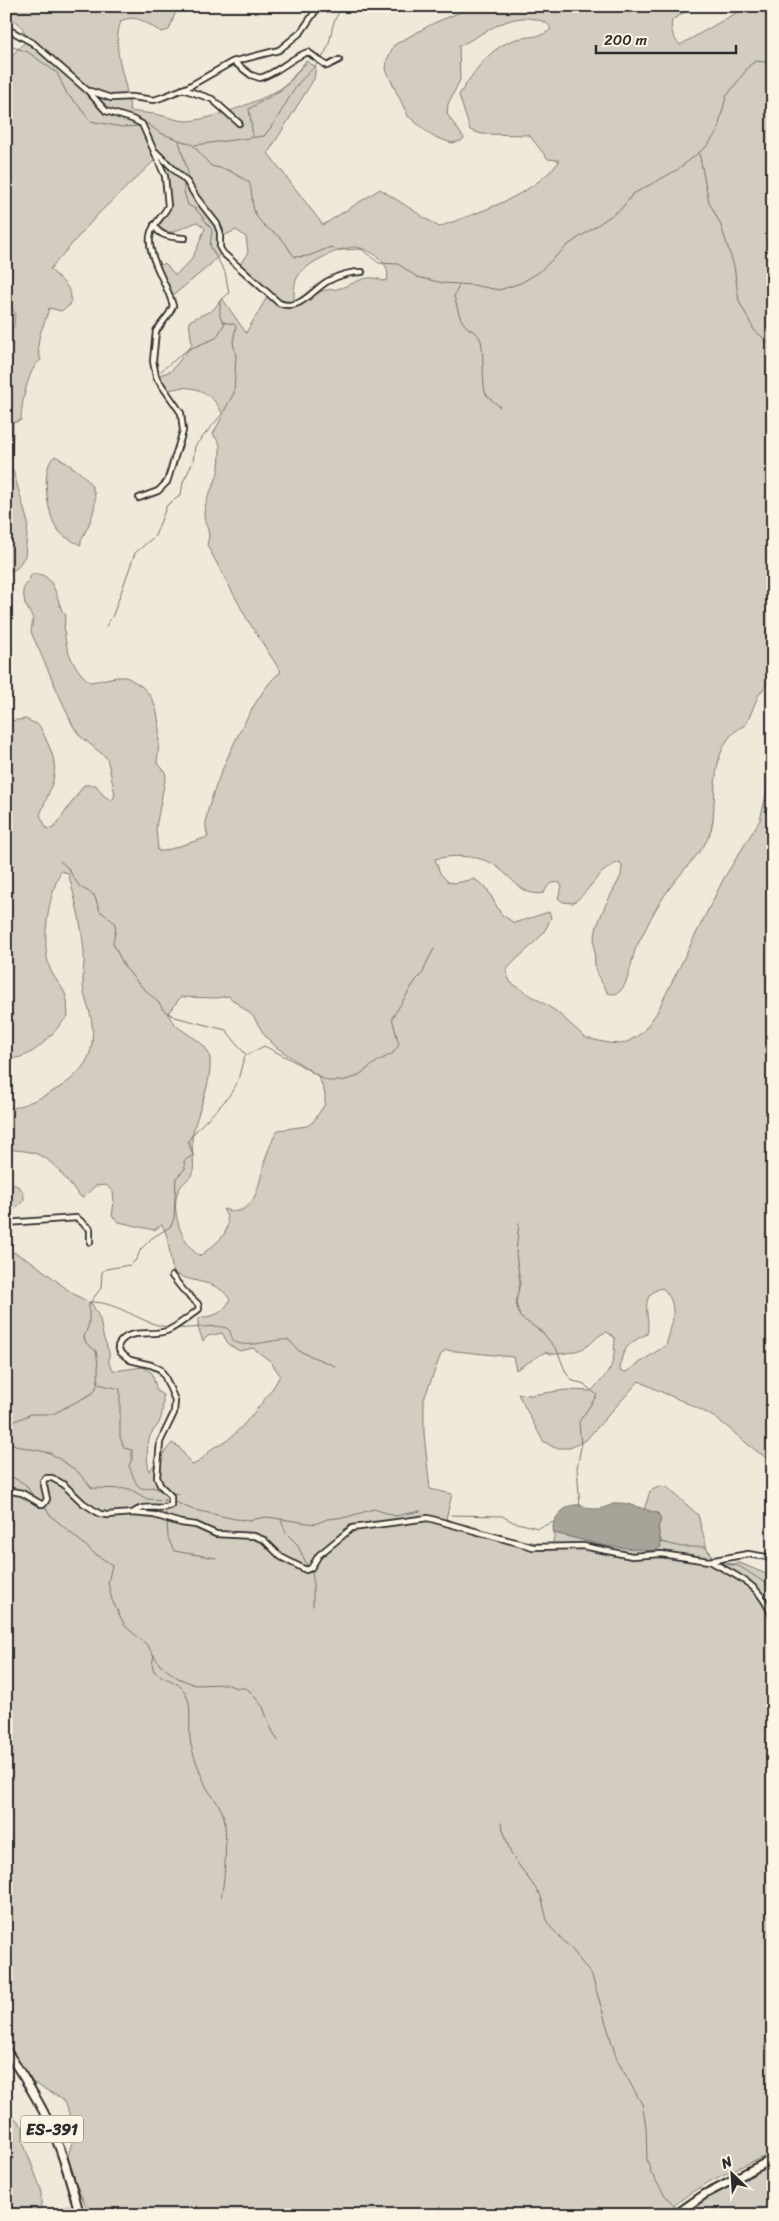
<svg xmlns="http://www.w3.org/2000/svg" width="779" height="2221" viewBox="0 0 779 2221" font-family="Sriracha,sans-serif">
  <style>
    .green { fill: #d2cdc0; stroke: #7e7c76; fill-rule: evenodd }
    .water { fill: #a6a399; stroke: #75736d }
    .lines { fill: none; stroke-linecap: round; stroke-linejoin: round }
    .stream { stroke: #75736d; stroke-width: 1 }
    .street-casing { stroke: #2b2b2b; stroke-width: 8 }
    .primary-casing { stroke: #2b2b2b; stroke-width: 11 }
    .street { stroke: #fcf5e5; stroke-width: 4.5 }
    .primary { stroke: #fcf5e5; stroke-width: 7 }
    .labels { text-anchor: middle; stroke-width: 4; stroke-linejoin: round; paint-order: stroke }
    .shield { fill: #fcf5e5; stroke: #6a6863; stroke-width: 1 }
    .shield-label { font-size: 16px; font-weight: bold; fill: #2b2b2b }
  </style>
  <rect width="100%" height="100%" fill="#efe9da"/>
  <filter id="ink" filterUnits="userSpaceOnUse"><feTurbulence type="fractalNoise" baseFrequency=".02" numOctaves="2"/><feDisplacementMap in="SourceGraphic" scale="10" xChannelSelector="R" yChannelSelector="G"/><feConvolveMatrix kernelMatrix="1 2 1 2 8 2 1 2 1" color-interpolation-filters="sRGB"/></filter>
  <g filter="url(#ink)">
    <g class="green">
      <path d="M6,6H178L169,30L161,32C147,24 137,13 121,21C110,50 128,82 130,111C141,113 153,113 164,116C172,118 178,121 187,121C208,121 279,96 292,79C297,73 300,67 306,61L316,67L314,79L268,153L323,225L380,189L439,227C480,211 529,198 559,162L558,160L548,159L529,135L482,134L470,130L459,95C474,72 489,47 517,39C529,36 542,38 551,29C548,22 542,21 535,19C507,13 483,35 459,46L460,80L448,104L447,114L464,138L461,141L452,143L432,136L408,116L386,70L387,60L394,45L434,23L475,6H683L687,8L685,12L672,20C670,30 673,38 680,45L748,6H773V676L758,696L746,725C711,739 716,788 713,820C710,843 699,852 685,869C671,885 656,906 647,926C643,934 639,942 635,950C631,962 629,984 619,992C615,995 612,994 608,993L598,976L595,965L594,941L597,926L605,906L621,876L622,867L620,862C596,870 593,889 573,903L563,902L558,898L562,887L560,883C550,881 548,885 544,893C520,898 510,872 489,862C474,855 451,855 435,859L440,873L448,882L456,883L474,879L486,887L501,914L514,923L549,912L551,917C544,941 520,952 506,971L510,982L557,1012L586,1038L608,1043L621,1044L629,1041L642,1033L656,1014L724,878L760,820L766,795L773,730V1461C748,1449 731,1426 707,1413C685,1401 661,1393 639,1381L586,1440L570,1448H555L543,1441L518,1394L531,1395L566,1390L591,1391C612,1370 614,1367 615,1338L607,1332C596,1335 594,1343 584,1348C575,1352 553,1357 545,1352L516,1370L513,1357L446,1350L441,1354L424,1399V1434L430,1489L452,1494L446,1519L496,1537L552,1545L555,1533L606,1546L662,1543L659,1535L658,1513L644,1510L650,1491L661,1486L667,1487L698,1515L707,1549L711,1555L724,1564L740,1563L773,1577V2153C736,2169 693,2184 665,2215H90L71,2173L68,2155L72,2143L73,2126L67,2107L62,2099L27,2079L6,2047V1252H13L31,1261L72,1293L92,1304L100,1319L103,1336L109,1352V1364L114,1371L143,1367L152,1373L157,1391L163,1395C163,1405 163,1414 159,1423C157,1427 152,1431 150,1436C146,1447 147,1460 149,1471L172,1443L179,1447L192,1465C202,1462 205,1454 213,1448C216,1445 220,1446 223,1443C237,1436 275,1389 280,1375L270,1361L253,1348L240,1351L229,1345L222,1333L208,1336L203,1341L198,1328V1320L202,1317C215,1317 224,1312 230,1300C219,1279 192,1284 174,1273C168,1257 171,1239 162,1225L154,1230L119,1222L112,1216L114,1202L113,1192L106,1185L95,1186L84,1197H81C54,1169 53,1149 6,1150V1110C33,1103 76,1085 88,1058C93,1047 93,1035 92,1024C91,1011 84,999 83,986C82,975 85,963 84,952C82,925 75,898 68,873L61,871C49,894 41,940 49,966C52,977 62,985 66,996C68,1002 67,1010 68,1016C52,1033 33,1062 6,1058V737L11,721L25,719L39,725C62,770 57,771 40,815L47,829L54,828L84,785H96L103,795L112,801L115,794L107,758L80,736L73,726L31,632L33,618L25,604L23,590L32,574C53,571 56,595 62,611L66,615C60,638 71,668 90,682C102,681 112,676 124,677C128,677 131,680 135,682C164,698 160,735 157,763L164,770L166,775L156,827L158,851H164L208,837C207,832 205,826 206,821C209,791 256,687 281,672L247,619L207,545C212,528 205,529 204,516C204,502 211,491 216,479C220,468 220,456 220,444L213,434L223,415C213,391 189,381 165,392L154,377L171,371L192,345L189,322L191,320L213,310L222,298L246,333L270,292L240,265L248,252L246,237L236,230L221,237V253L209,266L171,297L157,267L165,263L175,275C194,262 197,248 205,228L197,222L173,232H165L157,227L156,223L165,217C171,194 170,180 154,161L99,213L50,269C60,280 75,288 70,305L61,311L49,308C44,328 33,341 41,360C28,367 21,406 21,420L13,423L12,467L28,523L25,556L17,568L6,574V330L14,326L15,313L6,298V68L14,53L25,42C26,27 19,22 6,16ZM354,247C369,248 392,262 387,280L383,281C367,272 353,285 337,289C332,290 328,289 322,291C313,295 307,302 297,302L294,300C294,293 294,286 296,280C302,264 339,248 354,247ZM228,996L253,1016L265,1036L276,1047L318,1076L322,1085L325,1094V1104L313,1122L307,1126L278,1130C273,1138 270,1145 267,1154C259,1175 259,1222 223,1209C237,1231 216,1243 200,1256C182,1246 169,1208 179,1189C183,1182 191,1179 193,1171C195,1159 190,1145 193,1133C198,1109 212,1085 210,1059C207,1036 175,1035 168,1013L181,997L217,998ZM662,1288C680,1303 672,1325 666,1345L626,1372L620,1371C621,1349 628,1343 647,1334C652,1318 636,1295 662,1288Z"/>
      <path d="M55,456C98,481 106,495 81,540V545C72,541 61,536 56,527C47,513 40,466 55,456Z"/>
      <path d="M6,1182C18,1185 24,1188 24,1200L14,1210L6,1214Z"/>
      <polygon points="15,2118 23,2127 23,2142 41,2189 41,2214 69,2205 72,2215 6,2215 6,2124 9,2119"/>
      <polygon points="773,2163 773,2199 755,2215 679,2215 691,2204"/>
    </g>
    <path class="water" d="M615,1503C629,1502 644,1510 658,1513L661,1520L658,1527L661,1547L654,1551L606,1546L554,1533C549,1521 564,1505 576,1505C580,1504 585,1507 588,1508C597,1511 607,1507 615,1503Z"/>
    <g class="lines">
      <g class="stream">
        <polyline points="6,42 13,47 28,52 57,73 67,94 78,105 90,121 122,127 141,126"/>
        <path d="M144,124H148L160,133L193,145L211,166L228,170L249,182C253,192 251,204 255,213C262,229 279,233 286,244C289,249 291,253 295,257L308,256L331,247L338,250L361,249L379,263L398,264L417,277L443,283L473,285L499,290L521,283L539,272L568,245L621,209L633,194L677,170L707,146L717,132L726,97L750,65L756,61L773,63"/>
        <polyline points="253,136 249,109 284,88 302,66 306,64"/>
        <polyline points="179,141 188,173 186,178"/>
        <path d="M195,145L264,136C278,120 286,101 298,84C307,73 319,65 326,51C334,35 329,13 349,6"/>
        <polyline points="699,153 709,202 720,223 734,266 739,301 754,330 773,346"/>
        <path d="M459,286L454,296C457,305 459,319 465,325C470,332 477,329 481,341C484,351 482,388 486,394C489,399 496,403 500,407"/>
        <polyline points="161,371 187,350 216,338 225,323"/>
        <polyline points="106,626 113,615 135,553 155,536 167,505 181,495 183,482 193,462 195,446 223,413 234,393 236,356 233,342 236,327 234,324 223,322 220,316 220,301 229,293 225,272 210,246 212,230 197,210 188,205 184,192 184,181"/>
        <polyline points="60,861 67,867 79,886 94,895 100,911 114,922 116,928 113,943 124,966 138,983 160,1004 163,1010 175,1017 226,1030 246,1055"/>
        <polyline points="519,1223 516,1253 520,1282 516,1303 520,1317 542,1332 557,1350 566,1373 573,1381 582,1383 597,1395 579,1422 581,1447 577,1468 580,1507"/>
        <path d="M90,1302C119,1301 141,1325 169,1327"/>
        <path d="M178,1328C190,1330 222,1322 229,1330C231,1333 232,1338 233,1341C248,1350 273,1338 289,1340L299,1351L335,1366"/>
        <path d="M98,1384L120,1389V1437L124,1448L132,1450V1459L129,1466C135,1478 135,1494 153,1487L165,1493"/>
        <path d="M6,1425L31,1414H53L93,1393C101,1384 98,1362 96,1351L86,1343L84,1337L89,1324V1304L101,1288L102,1272L106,1269L130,1265L136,1260L141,1249L152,1238L171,1226L174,1218L176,1178L185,1169L184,1161L193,1155L188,1141C201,1122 220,1110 233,1090C240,1080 240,1067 245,1056L264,1046L290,1059L327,1081H341L356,1077L378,1061L392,1054L399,1045L392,1018L416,980L423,973L427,962L434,949"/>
        <polyline points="6,1440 17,1446 50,1453 76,1470 92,1488 130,1489 147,1499 169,1500"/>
        <polyline points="6,1474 25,1484 34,1497"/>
        <polyline points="172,1493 179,1494"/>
        <polyline points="164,1501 166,1516"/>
        <polyline points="173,1501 191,1509 235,1519 248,1520 267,1517 315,1524 327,1519 347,1517 374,1509 395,1516 421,1511"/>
        <polyline points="44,1506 50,1515 94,1553 112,1565 108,1583 112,1600 125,1626 147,1645 160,1665 178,1678 195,1685 226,1684 237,1688 245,1688 250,1691 263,1707 270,1726 278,1741"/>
        <polyline points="451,1515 502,1516 513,1522 538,1528 554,1522"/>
        <polyline points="167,1520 168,1538 174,1551 216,1558"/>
        <polyline points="281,1520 286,1533 297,1544 308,1567"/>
        <polyline points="661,1542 682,1547 705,1547 710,1552 712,1558"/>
        <polyline points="718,1563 739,1566 773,1588"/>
        <polyline points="311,1570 313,1577 313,1606"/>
        <path d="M154,1655L152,1665L154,1671C164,1680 178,1680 185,1692C194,1708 187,1728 191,1745C194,1758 200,1772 205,1784C210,1795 219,1802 223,1814C228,1827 225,1883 221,1897"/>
        <polyline points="501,1823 511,1854 541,1896 548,1924 574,1952 592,1976 617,2060 642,2104 646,2127 647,2159 651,2173 664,2194 678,2210"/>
        <polyline points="6,2078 11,2076"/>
      </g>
      <g class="street-casing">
        <g id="street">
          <path d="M6,28L33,43L88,91L106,111L132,119L142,124L165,176L168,206C164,215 155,222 151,232C144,253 168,284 173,306L169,314L156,331L153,361L156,377L181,413L183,431L167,482L158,491L139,498"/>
          <path d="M234,62L251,75L260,78C278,73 290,58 308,52L327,66L339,60"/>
          <polyline points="183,89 212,99 239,123"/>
          <polyline points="90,91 111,98 132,97 154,100 163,97 188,87 232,62 279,50 301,32 319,6"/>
          <path d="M156,152L187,182L196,197L217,224L220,232V248L223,253L279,303C300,312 312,290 328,281C339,275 349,272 362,272"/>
          <path d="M154,225C160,238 174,237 185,238"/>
          <polyline points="6,1223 77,1218 90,1229 90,1242"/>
          <polyline points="6,1490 22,1493 41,1504 44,1504 47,1499 43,1481 46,1478 52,1478 63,1484 83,1503 100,1514 107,1515 133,1513 154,1515 181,1523 196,1525 216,1534 254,1536 264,1540 281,1557 306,1570 311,1568 319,1555 352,1528 428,1518 533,1547 583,1546 632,1556 661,1554 709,1561 748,1554 773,1558"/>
          <path d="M133,1513C146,1502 160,1512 171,1505V1496L160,1485L157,1477L160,1442L174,1413L175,1400L165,1377L160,1369L151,1365L130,1360L120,1352L118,1346C127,1326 153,1338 169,1330C179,1325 190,1316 199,1309L198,1304L184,1291L172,1276"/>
          <path d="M710,1561C741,1579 760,1583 773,1619"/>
        </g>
      </g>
      <g class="primary-casing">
        <g id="primary">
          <path d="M6,2050C22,2074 37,2097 49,2123C63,2152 71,2184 80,2215"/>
          <polyline points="675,2215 705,2194 773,2159"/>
        </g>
      </g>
      <use href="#street" class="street"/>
      <use href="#primary" class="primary"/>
    </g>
  </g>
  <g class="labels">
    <rect class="shield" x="21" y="2115.5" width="62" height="27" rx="4"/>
    <g class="shield-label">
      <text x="52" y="2135">ES-391</text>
    </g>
  </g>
  <rect width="779" height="2221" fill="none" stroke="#fcf5e5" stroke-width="25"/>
  <rect x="12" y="12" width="754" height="2196" fill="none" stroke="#2b2b2b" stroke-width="2" filter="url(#ink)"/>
  <g transform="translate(732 2174) rotate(335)" stroke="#fcf5e5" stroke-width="4" paint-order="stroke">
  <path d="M0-4L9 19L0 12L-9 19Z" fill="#2b2b2b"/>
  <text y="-8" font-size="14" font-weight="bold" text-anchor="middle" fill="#2b2b2b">N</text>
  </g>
  <path d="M596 45v8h140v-8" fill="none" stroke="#2b2b2b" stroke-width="2.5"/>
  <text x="604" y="45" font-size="15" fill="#2b2b2b" stroke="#fcf5e5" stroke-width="4" paint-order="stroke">200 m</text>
</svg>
